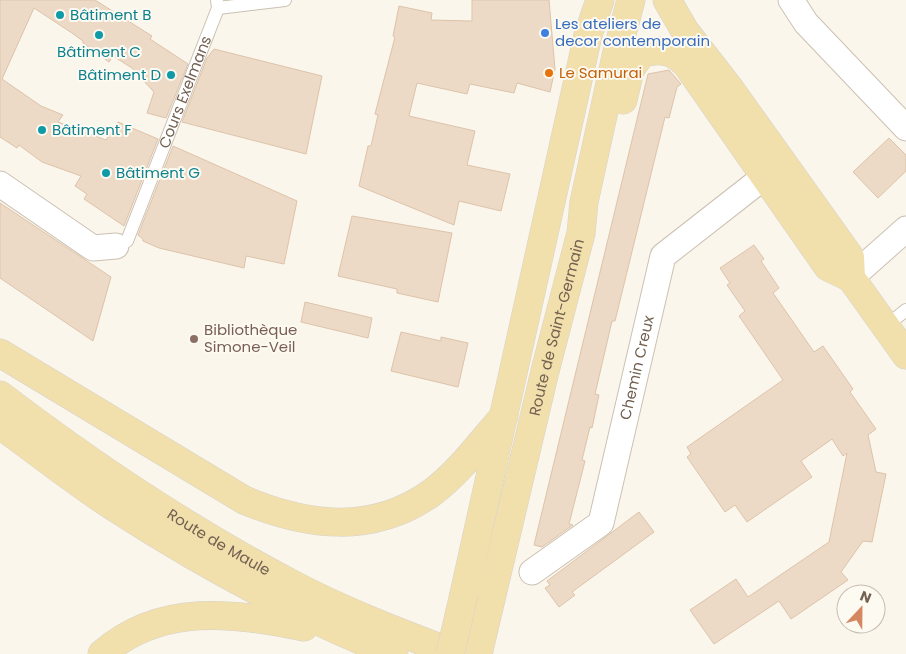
<svg xmlns="http://www.w3.org/2000/svg" width="906" height="654" viewBox="0 0 906 654" font-family="Poppins,sans-serif">
  <style>
    .building { fill: #eddac6; stroke: #ddc3a9 }
    .lines { fill: none; stroke-linecap: round; stroke-linejoin: round }
    .lane-casing { stroke: #ccc0b2; stroke-width: 14 }
    .street-casing { stroke: #ccc0b2; stroke-width: 27 }
    .primary-casing { stroke: #d8d3ce; stroke-width: 29 }
    .lane { stroke: #fff; stroke-width: 12 }
    .street { stroke: #fff; stroke-width: 25 }
    .primary { stroke: #f1dfac; stroke-width: 28 }
    .primary-bridge-casing { stroke: #d8d3ce; stroke-width: 29; stroke-linecap: butt }
    .primary-bridge { stroke: #f1dfac; stroke-width: 28 }
    .culture-dot { fill: #0f9aa8; stroke: #fdfaf2; stroke-width: 2 }
    .shop-dot { fill: #3f7fe0; stroke: #fdfaf2; stroke-width: 2 }
    .food-dot { fill: #e8710a; stroke: #fdfaf2; stroke-width: 2 }
    .education-dot { fill: #8d6e63; stroke: #fdfaf2; stroke-width: 2 }
    .labels { text-anchor: middle; stroke-width: 4; stroke-linejoin: round; paint-order: stroke }
    .culture-label { font-size: 15px; fill: #0d838f; stroke: #fdfaf2; text-anchor: start }
    .shop-label { font-size: 15px; fill: #366cbe; stroke: #fdfaf2; text-anchor: start }
    .food-label { font-size: 15px; fill: #c56008; stroke: #fdfaf2; text-anchor: start }
    .street-label { font-size: 15px; fill: #736151; stroke: #fdfaf2 }
    .education-label { font-size: 15px; fill: #785e54; stroke: #fdfaf2; text-anchor: start }
  </style>
  <rect width="100%" height="100%" fill="#faf6ec"/>
  <g class="building">
    <polygon points="0,0 95,0 152,36 150,39 188,64 166,118 147,113 154,92 132,68 113,56 109,62 83,43 83,41 72,33 34,8 2,79 41,106 63,115 58,122 106,140 118,122 158,139 124,226 84,199 87,194 75,186 81,176 42,162 19,145 17,148 0,137"/>
    <polygon points="472,0 549,0 555,69 550,92 517,83 514,93 470,84 467,94 417,83 409,116 475,131 467,165 510,174 501,211 459,201 454,225 359,186 368,146 371,146 378,115 375,114 395,37 393,36 399,6 432,13 431,20 472,21"/>
    <polygon points="214,49 322,76 306,154 182,122 207,58"/>
    <polygon points="669,70 681,84 677,87 669,118 665,117 615,321 612,321 595,394 599,395 592,428 590,427 582,460 585,461 569,524 573,525 542,547 534,545 648,74"/>
    <polygon points="889,138 906,155 906,171 878,198 853,172"/>
    <polygon points="173,146 297,201 284,264 246,256 244,268 159,248 143,241 143,239 138,235"/>
    <polygon points="0,203 111,277 93,341 0,278"/>
    <polygon points="352,216 452,233 438,302 397,293 397,289 338,276"/>
    <polygon points="754,245 764,259 761,261 779,288 773,293 814,352 823,346 853,389 850,392 876,429 868,435 876,472 886,474 872,542 863,541 841,572 848,580 791,619 779,601 714,644 690,610 736,579 748,597 829,542 847,453 843,456 832,439 801,461 812,477 747,522 735,505 725,512 687,457 691,454 687,447 783,380 739,316 745,311 727,285 730,283 720,268"/>
    <polygon points="305,302 372,318 368,338 301,322"/>
    <polygon points="401,332 441,341 441,337 468,343 458,387 391,371"/>
    <polygon points="639,512 654,532 572,592 575,595 559,607 545,588 550,585 547,581"/>
  </g>
  <g class="lines">
    <g class="lane-casing">
      <g id="lane">
        <polyline points="218,8 285,0"/>
        <path id="s1" d="M116,246L127,241L218,8L217,0"/>
        <polyline points="885,327 906,310"/>
      </g>
    </g>
    <g class="street-casing">
      <g id="street">
        <polyline points="791,0 806,23 906,128"/>
        <polyline points="0,184 93,248 116,246"/>
        <polyline points="851,278 906,229"/>
        <path id="s2" d="M532,572L601,523L663,256L764,177"/>
      </g>
    </g>
    <g class="primary-casing">
      <g id="primary">
        <polyline points="667,0 685,31 730,89 850,257 851,278 906,355"/>
        <path d="M623,100L630,70L641,54C660,48 673,50 687,65L828,267L851,278"/>
        <path d="M0,353L244,500C307,526 371,535 430,494C459,473 481,442 504,416"/>
        <path id="s3" d="M0,395C93,466 189,530 292,584C345,612 401,633 456,654"/>
        <path d="M0,425C38,452 75,482 114,507C204,565 295,615 394,654"/>
        <polyline points="464,594 588,35 600,0"/>
        <path d="M102,654C161,602 234,613 304,627"/>
        <path id="s4" d="M478,654L545,371L581,233L584,202L616,56L631,0"/>
      </g>
    </g>
    <use href="#lane" class="lane"/>
    <use href="#street" class="street"/>
    <use href="#primary" class="primary"/>
    <g class="primary-bridge-casing">
      <polyline id="primary-bridge" points="450,654 464,594"/>
    </g>
    <use href="#primary-bridge" class="primary-bridge"/>
  </g>
  <g class="culture-dot">
    <circle cx="60" cy="15" r="5"/>
    <circle cx="99" cy="35" r="5"/>
    <circle cx="171" cy="75" r="5"/>
    <circle cx="42" cy="130" r="5"/>
    <circle cx="106" cy="173" r="5"/>
  </g>
  <circle class="shop-dot" cx="545" cy="33" r="5"/>
  <circle class="food-dot" cx="549" cy="73" r="5"/>
  <circle class="education-dot" cx="194" cy="339" r="5"/>
  <g class="labels">
    <g class="culture-label">
      <text x="70" y="20">Bâtiment B</text>
      <text x="99" y="57" text-anchor="middle">Bâtiment C</text>
      <text x="161" y="80" text-anchor="end">Bâtiment D</text>
      <text x="52" y="135">Bâtiment F</text>
      <text x="116" y="178">Bâtiment G</text>
    </g>
    <g class="shop-label">
      <text x="555" y="29">Les ateliers de<tspan x="555" dy="17">decor contemporain</tspan></text>
    </g>
    <g class="food-label">
      <text x="559" y="78">Le Samurai</text>
    </g>
    <g class="street-label">
      <text dy="5" stroke="none"><textPath href="#s1" startOffset="172">Cours Exelmans</textPath></text>
      <text dy="5" stroke="none"><textPath href="#s4" startOffset="336">Route de Saint-Germain</textPath></text>
      <text dy="5" stroke="none"><textPath href="#s2" startOffset="244">Chemin Creux</textPath></text>
      <text dy="5" stroke="none"><textPath href="#s3" startOffset="264">Route de Maule</textPath></text>
    </g>
    <g class="education-label">
      <text x="204" y="335">Bibliothèque<tspan x="204" dy="17">Simone-Veil</tspan></text>
    </g>
  </g>
  <g transform="translate(861 609) rotate(22)"><circle r="24" fill="#fdfaf2" stroke="#c6bdb2"/>
  <path d="M0-4L9 19L0 12L-9 19Z" fill="#d58760"/>
  <text y="-8" font-size="14" font-weight="bold" text-anchor="middle" fill="#736151">N</text>
  </g>
</svg>
